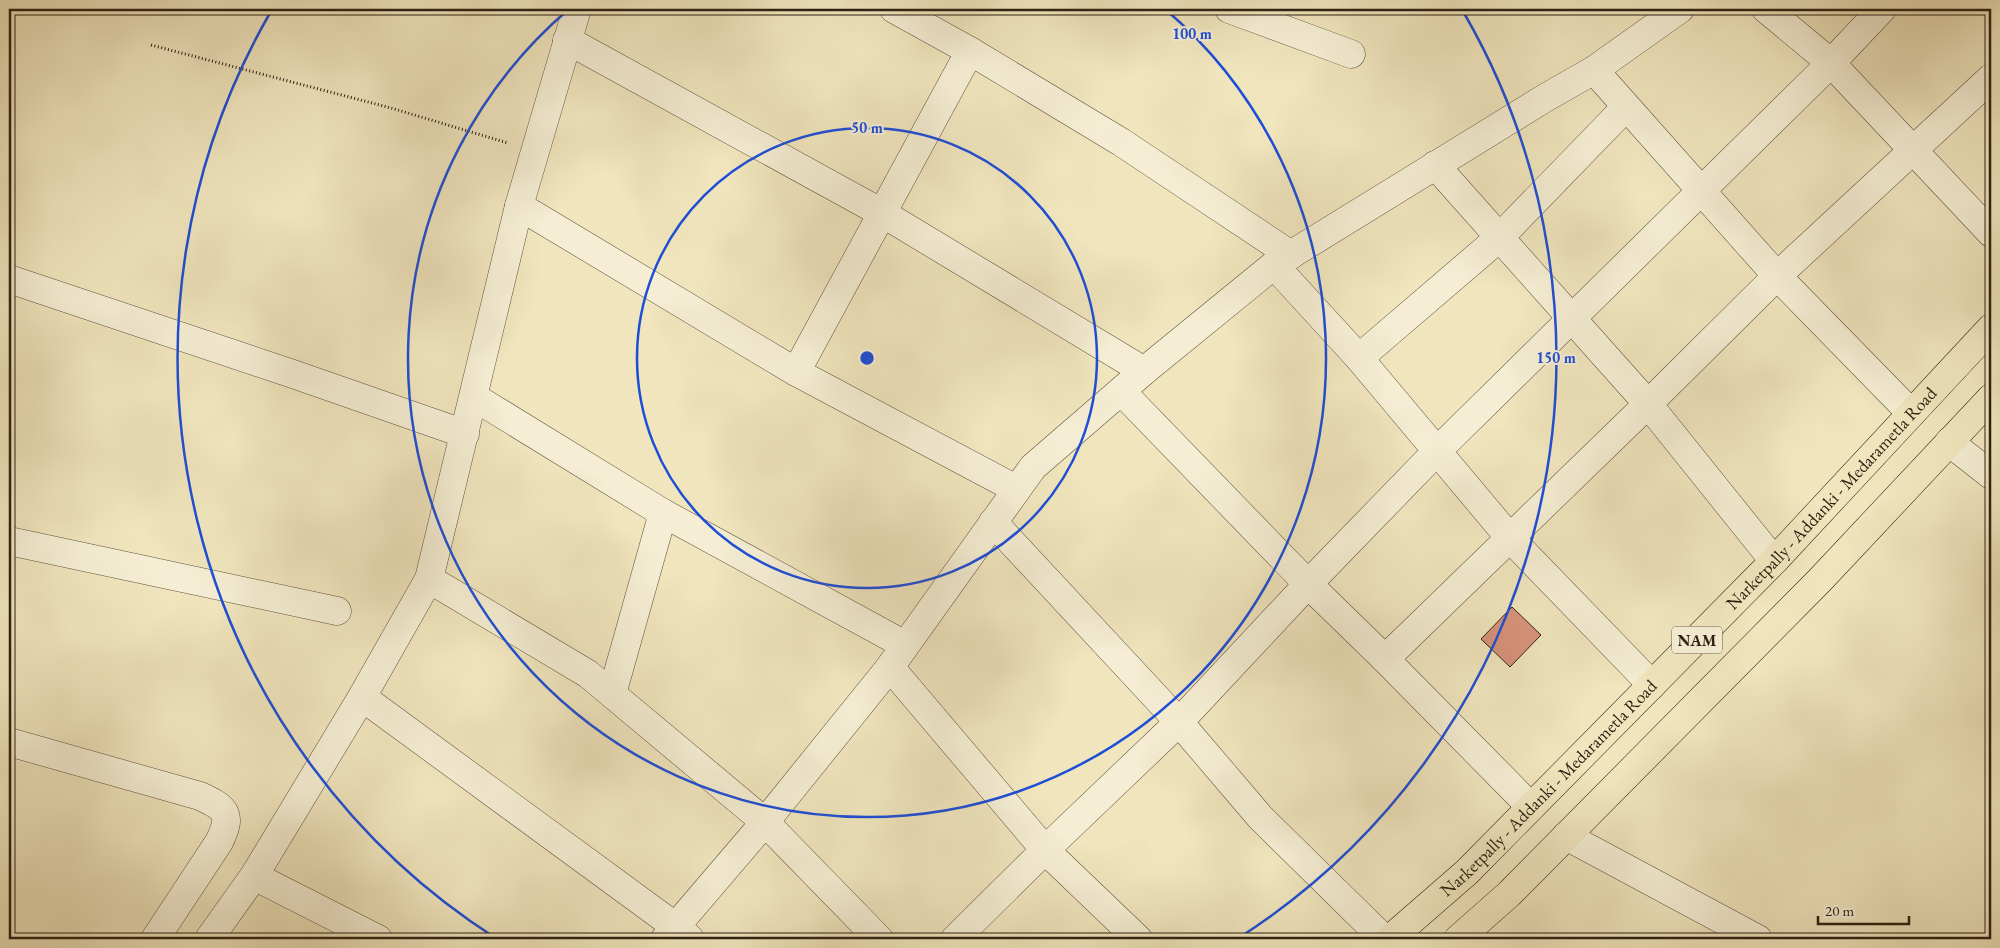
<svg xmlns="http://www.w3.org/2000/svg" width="2000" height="948" viewBox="0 0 2000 948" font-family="'EB Garamond',serif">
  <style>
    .building { fill: #d8937c; stroke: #2d2113 }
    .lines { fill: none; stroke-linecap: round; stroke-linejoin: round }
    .street-casing { stroke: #5e523e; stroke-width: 29 }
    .highway-casing { stroke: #2d2113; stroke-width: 29 }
    .path { stroke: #2d2113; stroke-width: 3; stroke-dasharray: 1 2.5; stroke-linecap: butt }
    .street { stroke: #f5eed4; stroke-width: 28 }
    .highway { stroke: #f0e5bd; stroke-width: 28 }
    .ring { fill: none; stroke: #1d4ed8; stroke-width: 2.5 }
    .labels { text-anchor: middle; stroke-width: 4; stroke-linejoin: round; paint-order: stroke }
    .shield { fill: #f5eed4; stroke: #695e4d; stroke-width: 1 }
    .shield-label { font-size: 16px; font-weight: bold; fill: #2d2113 }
    .street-label { font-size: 18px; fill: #2d2113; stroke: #f5eed4 }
    .centre { fill: #1d4ed8; stroke: #f5eed4; stroke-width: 2.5 }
    .ring-label { font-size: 15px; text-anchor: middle; font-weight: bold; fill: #1d4ed8; stroke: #f5eed4; stroke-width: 4; stroke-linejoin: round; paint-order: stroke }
  </style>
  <rect width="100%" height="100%" fill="#f0e5bd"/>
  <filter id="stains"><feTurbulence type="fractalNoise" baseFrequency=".004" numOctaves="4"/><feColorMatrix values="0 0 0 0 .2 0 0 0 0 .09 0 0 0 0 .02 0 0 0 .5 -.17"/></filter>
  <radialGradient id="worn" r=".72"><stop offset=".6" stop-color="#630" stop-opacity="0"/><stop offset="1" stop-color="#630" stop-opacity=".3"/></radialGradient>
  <polygon class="building" points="1512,607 1541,635 1510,667 1481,639"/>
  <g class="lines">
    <g class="street-casing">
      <g id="street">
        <polyline points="894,9 970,51 1121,142 1291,255"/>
        <polyline points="1229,9 1351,54"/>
        <polyline points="1766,9 1831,63 1991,233"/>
        <polyline points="567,40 882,213 1144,371"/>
        <polyline points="1594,70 1777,276 1911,413"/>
        <polyline points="1435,165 1648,404 1774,561"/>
        <polyline points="519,206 796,372 1016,489"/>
        <polyline points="1274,265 1359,358 1509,537 1652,685"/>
        <polyline points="9,279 293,374 465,434"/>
        <polyline points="1359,358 1499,238 1626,107"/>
        <polyline points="796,372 970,51"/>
        <polyline points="1121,391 1308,584 1385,659 1531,807"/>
        <polyline points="474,397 663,513 905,645"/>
        <polyline points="1949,442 1991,475"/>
        <polyline points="993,522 1179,722 1260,817 1384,939"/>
        <polyline points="9,541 337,611"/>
        <polyline points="429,579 588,674 765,822 879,939"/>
        <polyline points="1385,659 1648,404 1777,276 1991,78"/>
        <polyline points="890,667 1045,850 1138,939"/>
        <polyline points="612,694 663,513"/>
        <polyline points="362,697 676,927 690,939"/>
        <path d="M9,742L200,796C226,808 233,814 219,842L155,939"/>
        <polyline points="1566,836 1758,939"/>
        <polyline points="254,876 378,939"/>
        <polyline points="209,939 254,876 362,697 429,579 519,206 577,9"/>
        <polyline points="665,939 765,822 890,667 1033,467 1144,371 1274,265 1545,98 1594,70 1680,9"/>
        <polyline points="955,939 1045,850 1179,722 1308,584 1436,452 1831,63 1882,9"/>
      </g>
    </g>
    <g class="highway-casing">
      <g id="highway">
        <path id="s1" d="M1390,939L1467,872L1774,561L1991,328"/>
        <polyline points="1458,939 1509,894 1820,580 1991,398"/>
      </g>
    </g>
    <polyline class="path" points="151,45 391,108 508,143"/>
    <use href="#street" class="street"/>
    <use href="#highway" class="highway"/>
  </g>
  <g class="ring">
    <circle cx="867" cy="358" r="230"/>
    <path d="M1165 9A459 459 0 1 1 569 9"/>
    <path d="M497 939A689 689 0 0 1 270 13M1464 13A689 689 0 0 1 1237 939"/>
  </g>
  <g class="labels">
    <rect class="shield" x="1672" y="626.5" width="50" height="27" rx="4"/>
    <g class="shield-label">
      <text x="1697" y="646">NAM</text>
    </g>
    <g class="street-label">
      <text dy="6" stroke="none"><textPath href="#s1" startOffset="624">Narketpally - Addanki - Medarametla Road</textPath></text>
      <text dy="6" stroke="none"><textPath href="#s1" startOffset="219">Narketpally - Addanki - Medarametla Road</textPath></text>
    </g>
  </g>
  <circle cx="867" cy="358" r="8" class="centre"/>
  <g class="ring-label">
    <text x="1192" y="39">100 m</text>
    <text x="867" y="133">50 m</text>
    <text x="1556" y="363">150 m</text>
  </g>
  <rect width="2000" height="948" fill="none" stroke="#f0e5bd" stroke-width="30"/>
  <rect x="10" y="10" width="1980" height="928" fill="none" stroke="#2d2113" stroke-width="2.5"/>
  <rect x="15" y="15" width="1970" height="918" fill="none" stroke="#2d2113"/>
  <path d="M1818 916v8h91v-8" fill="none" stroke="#2d2113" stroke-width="2.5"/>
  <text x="1825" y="916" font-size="15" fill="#2d2113" stroke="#f5eed4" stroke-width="4" paint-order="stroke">20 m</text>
  <rect width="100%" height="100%" filter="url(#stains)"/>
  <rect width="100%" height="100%" fill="url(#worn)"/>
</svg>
